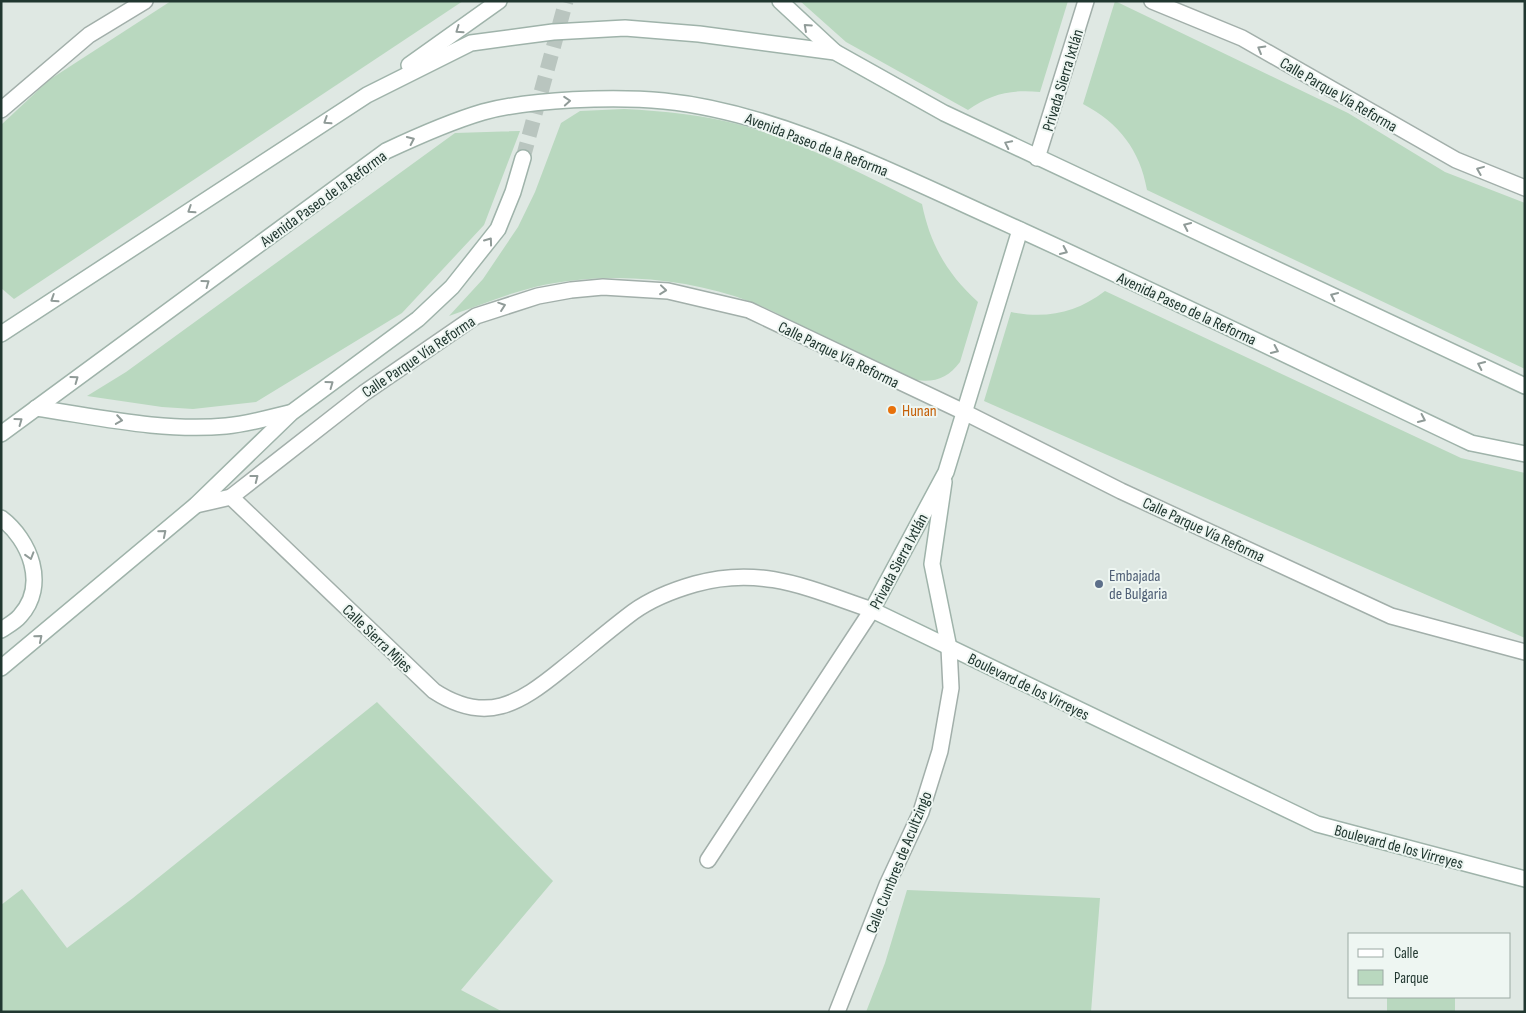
<svg xmlns="http://www.w3.org/2000/svg" width="1526" height="1013" viewBox="0 0 1526 1013" font-family="'Sofia Sans Condensed',sans-serif">
  <style>
    .green { fill: #b9d8bf }
    .lines { fill: none; stroke-linecap: round; stroke-linejoin: round }
    .secondary-tunnel { stroke: #b9c5bf; stroke-width: 15; stroke-dasharray: 15 8; stroke-linecap: butt }
    .street-casing { stroke: #a2afaa; stroke-width: 18 }
    .secondary-casing { stroke: #9fb3aa; stroke-width: 18 }
    .street { stroke: #fff; stroke-width: 15 }
    .secondary { stroke: #fff; stroke-width: 15 }
    .oneway { stroke: #909b98 }
    .food-dot { fill: #e8710a; stroke: #eef6f2; stroke-width: 2 }
    .service-dot { fill: #5c6f8a; stroke: #eef6f2; stroke-width: 2 }
    .labels { text-anchor: middle; stroke-width: 4; stroke-linejoin: round; paint-order: stroke }
    .street-label { font-size: 16px; fill: #213730; stroke: #eef6f2 }
    .food-label { font-size: 16px; fill: #c56008; stroke: #eef6f2; text-anchor: start }
    .service-label { font-size: 16px; fill: #4e5e75; stroke: #eef6f2; text-anchor: start }
  </style>
  <rect width="100%" height="100%" fill="#dfe8e3"/>
  <g class="green">
    <polygon points="171,1 463,1 14,299 1,288 1,125 49,80"/>
    <path d="M800,1H1068L1040,92C1012,89 990,94 968,110L846,42Z"/>
    <path d="M1115,1L1348,113L1445,172L1525,203V369L1147,190C1140,150 1119,123 1083,104Z"/>
    <path d="M624,109C664,111 703,115 741,125C804,143 863,174 922,204C930,244 947,274 978,302L960,362C948,378 935,383 915,380C879,363 842,345 806,328C788,319 770,309 751,302C684,277 605,271 535,287C506,294 478,306 449,316L483,279L518,227L535,192L561,123L580,111Z"/>
    <polygon points="520,131 484,225 402,313 256,402 193,409 162,407 87,396 126,372 455,133"/>
    <path d="M1105,291L1461,458L1525,473V638L984,401L1011,312C1047,319 1076,313 1105,291Z"/>
    <polygon points="377,702 553,881 461,990 503,1012 1,1012 1,905 22,889 67,948 133,898"/>
    <polygon points="907,890 1100,898 1091,1012 866,1012 885,963"/>
    <rect x="1387" y="997" width="68" height="15"/>
  </g>
  <g class="lines">
    <polyline class="secondary-tunnel" points="523,158 566,1"/>
    <g class="street-casing">
      <g id="street">
        <polyline points="1152,1 1242,38 1456,160 1525,188"/>
        <polyline points="1,110 89,35 145,1"/>
        <polyline points="1037,158 1086,1"/>
        <path d="M231,497L434,691C486,725 519,704 562,669C586,650 609,630 633,612C651,599 674,590 695,584C762,565 810,589 872,610L708,860"/>
        <polyline points="196,505 231,497 364,393 476,316 538,296 571,290 603,287 668,291 749,310 964,412 1121,491 1391,616 1525,652"/>
        <polyline points="837,1012 887,885 921,812 940,751 951,688 949,648"/>
      </g>
    </g>
    <g class="secondary-casing">
      <g id="secondary">
        <polyline points="780,1 835,52"/>
        <polyline points="409,65 499,1"/>
        <polyline points="1020,230 946,472 872,610 1317,824 1525,879"/>
        <polyline points="1,334 367,95 471,43 553,32 625,28 699,34 835,52 944,113 1525,386"/>
        <path d="M36,408C98,417 163,432 226,426C247,424 269,418 289,413"/>
        <path d="M1,434L386,151C418,136 449,122 483,112C531,99 615,96 664,101C773,112 884,168 983,213C1147,287 1308,366 1471,443L1525,454"/>
        <polyline points="944,482 932,564 949,648"/>
        <path d="M1,518C30,540 48,585 20,616C15,622 7,626 1,630"/>
        <polyline points="1,668 196,505 291,413 418,319 452,287 498,229 513,192 523,158"/>
      </g>
    </g>
    <use href="#street" class="street"/>
    <use href="#secondary" class="secondary"/>
  </g>
  <defs><path id="oneway-chevron" d="M-2-3.5L2.5 0L-2 3.5" fill="none" stroke-width="1.6" stroke-linecap="round" stroke-linejoin="round" transform="scale(1.25)"/></defs>
  <g class="oneway">
    <use href="#oneway-chevron" transform="translate(807 27) rotate(-138)"/>
    <use href="#oneway-chevron" transform="translate(459 30) rotate(145)"/>
    <use href="#oneway-chevron" transform="translate(1261 49) rotate(-150)"/>
    <use href="#oneway-chevron" transform="translate(567 101) rotate(-4)"/>
    <use href="#oneway-chevron" transform="translate(327 121) rotate(147)"/>
    <use href="#oneway-chevron" transform="translate(411 140) rotate(-25)"/>
    <use href="#oneway-chevron" transform="translate(1008 144) rotate(-154)"/>
    <use href="#oneway-chevron" transform="translate(1480 170) rotate(-158)"/>
    <use href="#oneway-chevron" transform="translate(191 210) rotate(147)"/>
    <use href="#oneway-chevron" transform="translate(1187 226) rotate(-155)"/>
    <use href="#oneway-chevron" transform="translate(489 241) rotate(-54)"/>
    <use href="#oneway-chevron" transform="translate(1064 251) rotate(25)"/>
    <use href="#oneway-chevron" transform="translate(206 283) rotate(-36)"/>
    <use href="#oneway-chevron" transform="translate(663 290) rotate(6)"/>
    <use href="#oneway-chevron" transform="translate(1334 296) rotate(-155)"/>
    <use href="#oneway-chevron" transform="translate(54 299) rotate(147)"/>
    <use href="#oneway-chevron" transform="translate(502 306) rotate(-19)"/>
    <use href="#oneway-chevron" transform="translate(1275 350) rotate(25)"/>
    <use href="#oneway-chevron" transform="translate(1481 365) rotate(-155)"/>
    <use href="#oneway-chevron" transform="translate(75 379) rotate(-36)"/>
    <use href="#oneway-chevron" transform="translate(330 384) rotate(-36)"/>
    <use href="#oneway-chevron" transform="translate(1422 419) rotate(25)"/>
    <use href="#oneway-chevron" transform="translate(119 420) rotate(9)"/>
    <use href="#oneway-chevron" transform="translate(19 421) rotate(-36)"/>
    <use href="#oneway-chevron" transform="translate(255 478) rotate(-38)"/>
    <use href="#oneway-chevron" transform="translate(163 533) rotate(-40)"/>
    <use href="#oneway-chevron" transform="translate(30 556) rotate(73)"/>
    <use href="#oneway-chevron" transform="translate(39 638) rotate(-40)"/>
  </g>
  <circle class="food-dot" cx="892" cy="410" r="5"/>
  <circle class="service-dot" cx="1099" cy="584" r="5"/>
  <g class="labels">
    <g class="street-label">
      <text transform="translate(1062 80) rotate(-73)" y="6">Privada Sierra Ixtlán</text>
      <text transform="translate(1339 94) rotate(30)" y="6">Calle Parque Vía Reforma</text>
      <text transform="translate(817 144) rotate(21)" y="6">Avenida Paseo de la Reforma</text>
      <text transform="translate(323 198) rotate(-36)" y="6">Avenida Paseo de la Reforma</text>
      <text transform="translate(1187 308) rotate(25)" y="6">Avenida Paseo de la Reforma</text>
      <text transform="translate(839 354) rotate(26)" y="6">Calle Parque Vía Reforma</text>
      <text transform="translate(418 356) rotate(-34)" y="6">Calle Parque Vía Reforma</text>
      <text transform="translate(1204 529) rotate(25)" y="6">Calle Parque Vía Reforma</text>
      <text transform="translate(898 561) rotate(-62)" y="6">Privada Sierra Ixtlán</text>
      <text transform="translate(378 638) rotate(44)" y="6">Calle Sierra Mijes</text>
      <text transform="translate(1029 686) rotate(26)" y="6">Boulevard de los Virreyes</text>
      <text transform="translate(1399 846) rotate(15)" y="6">Boulevard de los Virreyes</text>
      <text transform="translate(898 862) rotate(-68)" y="6">Calle Cumbres de Acultzingo</text>
    </g>
    <g class="food-label">
      <text x="902" y="416">Hunan</text>
    </g>
    <g class="service-label">
      <text x="1109" y="581">Embajada<tspan x="1109" dy="18">de Bulgaria</tspan></text>
    </g>
  </g>
  <rect width="1526" height="1013" fill="none" stroke="#213730" stroke-width="5"/>
  <rect x="1348" y="933" width="162" height="65" fill="#eef6f2" stroke="#9caaa4"/>
  <rect x="1358" y="949" width="25" height="8" fill="#ffffff" stroke="#9caaa4"/>
  <text x="1394" y="958" font-size="15" fill="#213730">Calle</text>
  <rect x="1358" y="970" width="25" height="15" fill="#b9d8bf" stroke="#9caaa4"/>
  <text x="1394" y="983" font-size="15" fill="#213730">Parque</text>
</svg>
